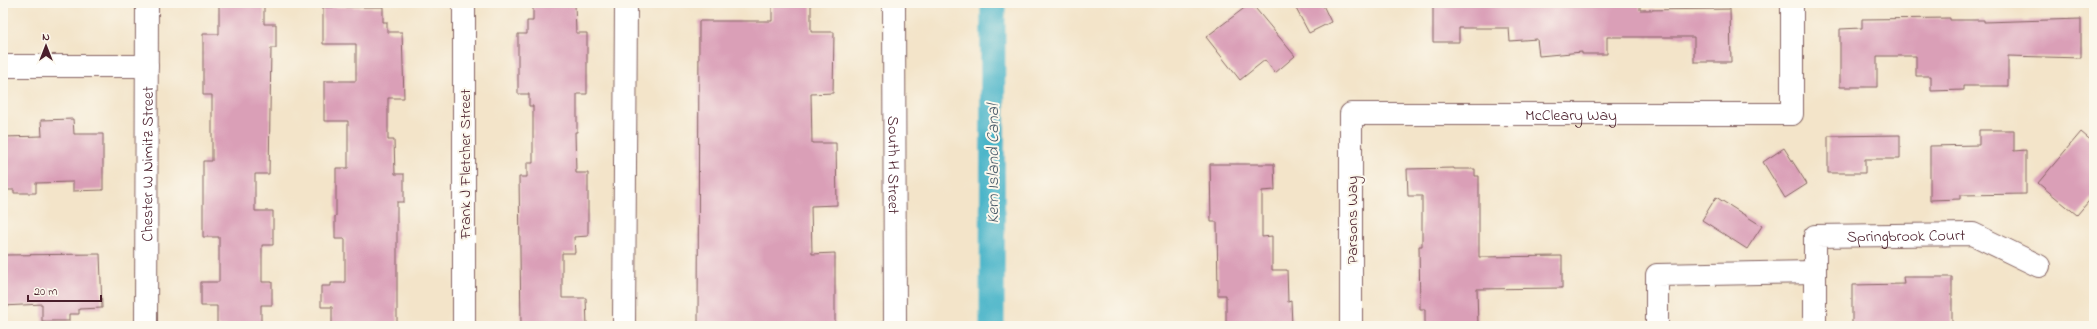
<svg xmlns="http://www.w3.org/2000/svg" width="2097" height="329" viewBox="0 0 2097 329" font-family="'Indie Flower',sans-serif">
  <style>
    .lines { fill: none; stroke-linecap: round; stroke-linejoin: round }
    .canal { stroke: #4bb5c9; stroke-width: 25 }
    .building { fill: #da9fb7 }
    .minor-casing { stroke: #856462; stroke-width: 24 }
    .minor { stroke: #fff; stroke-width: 22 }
    .labels { text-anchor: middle; stroke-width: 4; stroke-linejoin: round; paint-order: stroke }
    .street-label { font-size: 16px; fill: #4a1f2b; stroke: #fbf7ec }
    .water-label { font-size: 17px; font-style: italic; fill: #4a5b6a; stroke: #fbf7ec }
  </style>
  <rect width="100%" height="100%" fill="#fbf7ec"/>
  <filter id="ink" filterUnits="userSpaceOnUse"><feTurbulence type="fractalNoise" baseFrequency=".025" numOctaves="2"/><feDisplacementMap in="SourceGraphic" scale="8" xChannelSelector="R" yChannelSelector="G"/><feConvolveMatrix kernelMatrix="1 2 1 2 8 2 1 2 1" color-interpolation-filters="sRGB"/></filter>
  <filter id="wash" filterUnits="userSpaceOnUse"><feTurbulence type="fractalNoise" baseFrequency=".012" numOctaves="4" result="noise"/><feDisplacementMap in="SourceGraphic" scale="16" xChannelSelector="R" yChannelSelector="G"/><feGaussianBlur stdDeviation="0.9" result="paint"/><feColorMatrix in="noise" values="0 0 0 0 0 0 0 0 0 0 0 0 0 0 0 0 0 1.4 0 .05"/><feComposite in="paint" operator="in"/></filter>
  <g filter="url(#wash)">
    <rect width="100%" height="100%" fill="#f3e4c9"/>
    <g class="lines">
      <polyline class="canal" points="992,326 993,3"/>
    </g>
    <g id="blocks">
      <g class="building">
        <polygon points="219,3 264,3 264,24 276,24 276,48 271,48 269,174 255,174 255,211 273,211 273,245 262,245 262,282 272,282 272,305 261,305 261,326 217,326 217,306 201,306 201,282 219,282 219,237 203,237 203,161 212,161 212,95 203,95 203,34 219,34"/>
        <polygon points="533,3 575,3 576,33 587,33 587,94 577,94 577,132 575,132 576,173 588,173 588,236 574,237 575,253 562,253 562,298 586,298 587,326 521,326 519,177 527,177 527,163 533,163 533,106 529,106 529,94 518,94 518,34 527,34 527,21 533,21"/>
        <polygon points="772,3 811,3 811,32 834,32 833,93 811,94 812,143 836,143 837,205 811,206 812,254 835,253 835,326 698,326 699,21 772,21"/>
        <polygon points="1251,3 1295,56 1275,73 1265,60 1240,80 1206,37"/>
        <polygon points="1293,3 1322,3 1331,22 1309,33"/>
        <polygon points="1433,3 1640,3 1640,10 1730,9 1731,62 1694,62 1694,37 1607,37 1607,54 1582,54 1582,52 1539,56 1537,39 1510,41 1509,28 1459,28 1459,42 1433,42"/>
        <polygon points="323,7 383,7 383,22 387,22 387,32 402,32 404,98 388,98 388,140 394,140 395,174 404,174 404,202 397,202 397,326 332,326 332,307 321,307 321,286 331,286 331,283 345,283 345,239 335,239 335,216 336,216 336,168 348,168 348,121 324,121 324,81 356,81 356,44 323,44"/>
        <polygon points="1950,18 1950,20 1984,20 1984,22 2081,19 2081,58 2008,56 2008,86 1964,86 1964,90 1931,91 1931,76 1916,76 1916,56 1877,56 1877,87 1840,87 1840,29 1862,28 1862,19"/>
        <polygon points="73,119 74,134 103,134 103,190 73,191 73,182 36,183 36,193 14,193 14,190 5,190 5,179 3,179 3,137 42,136 41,120"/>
        <polygon points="1979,130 2014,130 2014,151 2026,150 2026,194 1960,195 1960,199 1930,200 1930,146 1979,145"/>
        <polygon points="2081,132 2094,143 2094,195 2077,215 2038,183"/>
        <polygon points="1900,135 1900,159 1865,159 1865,173 1828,173 1828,136"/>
        <polygon points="1784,148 1807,184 1785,198 1763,162"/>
        <polygon points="1210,164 1274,164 1275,190 1262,191 1262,237 1272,236 1272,270 1287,270 1288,302 1291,301 1292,326 1226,326 1226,295 1218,295 1217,222 1211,222"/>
        <polygon points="1454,168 1454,169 1475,169 1475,176 1479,176 1479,257 1562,256 1562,288 1477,289 1478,326 1425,326 1425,309 1420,309 1419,246 1422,246 1422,196 1408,196 1407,169"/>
        <polygon points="1716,197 1762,226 1747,249 1702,220"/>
        <polygon points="100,254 102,308 79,309 79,314 69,314 69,321 42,321 42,304 3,306 3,255"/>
        <polygon points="1903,277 1952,277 1952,323 1942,323 1942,326 1852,326 1852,285 1904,284"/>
      </g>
    </g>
  </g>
  <g filter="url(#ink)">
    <use href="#blocks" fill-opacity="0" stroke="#856462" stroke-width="1"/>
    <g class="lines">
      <g class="minor-casing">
        <g id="minor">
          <path id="s1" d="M894,3L895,326"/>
          <polyline points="3,66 147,66"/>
          <path id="s2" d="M146,326L147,3"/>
          <polyline points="464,326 464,3"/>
          <polyline points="624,326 626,3"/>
          <path id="s3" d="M1351,326V114H1792V3"/>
          <polyline points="1657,326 1657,275 1815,272"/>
          <path id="s4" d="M1815,326V236L1973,234L2039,266"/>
        </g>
      </g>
      <use href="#minor" class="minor"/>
    </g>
  </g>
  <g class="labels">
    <g class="street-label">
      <text dy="6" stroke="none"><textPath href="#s3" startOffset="432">McCleary Way</textPath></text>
      <text transform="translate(464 164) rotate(-90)" y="6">Frank J Fletcher Street</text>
      <text dy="6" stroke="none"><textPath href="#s1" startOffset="162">South H Street</textPath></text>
      <text dy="6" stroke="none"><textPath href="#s2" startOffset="162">Chester W Nimitz Street</textPath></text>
      <text transform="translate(1351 220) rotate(-90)" y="6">Parsons Way</text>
      <text dy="6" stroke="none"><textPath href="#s4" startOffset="181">Springbrook Court</textPath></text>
    </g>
    <g class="water-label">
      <text transform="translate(992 164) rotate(-90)" y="6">Kern Island Canal</text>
    </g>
  </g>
  <rect width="2097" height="329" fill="none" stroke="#fbf7ec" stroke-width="16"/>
  <g transform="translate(46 46)" stroke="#fbf7ec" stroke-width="3" paint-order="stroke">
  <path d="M0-3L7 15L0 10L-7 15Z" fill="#4a1f2b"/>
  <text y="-6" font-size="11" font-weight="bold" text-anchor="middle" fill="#4a1f2b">N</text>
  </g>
  <path d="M28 295v6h73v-6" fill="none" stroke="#4a1f2b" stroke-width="2"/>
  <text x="34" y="295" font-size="12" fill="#4a1f2b" stroke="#fbf7ec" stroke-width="3" paint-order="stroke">20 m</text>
</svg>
